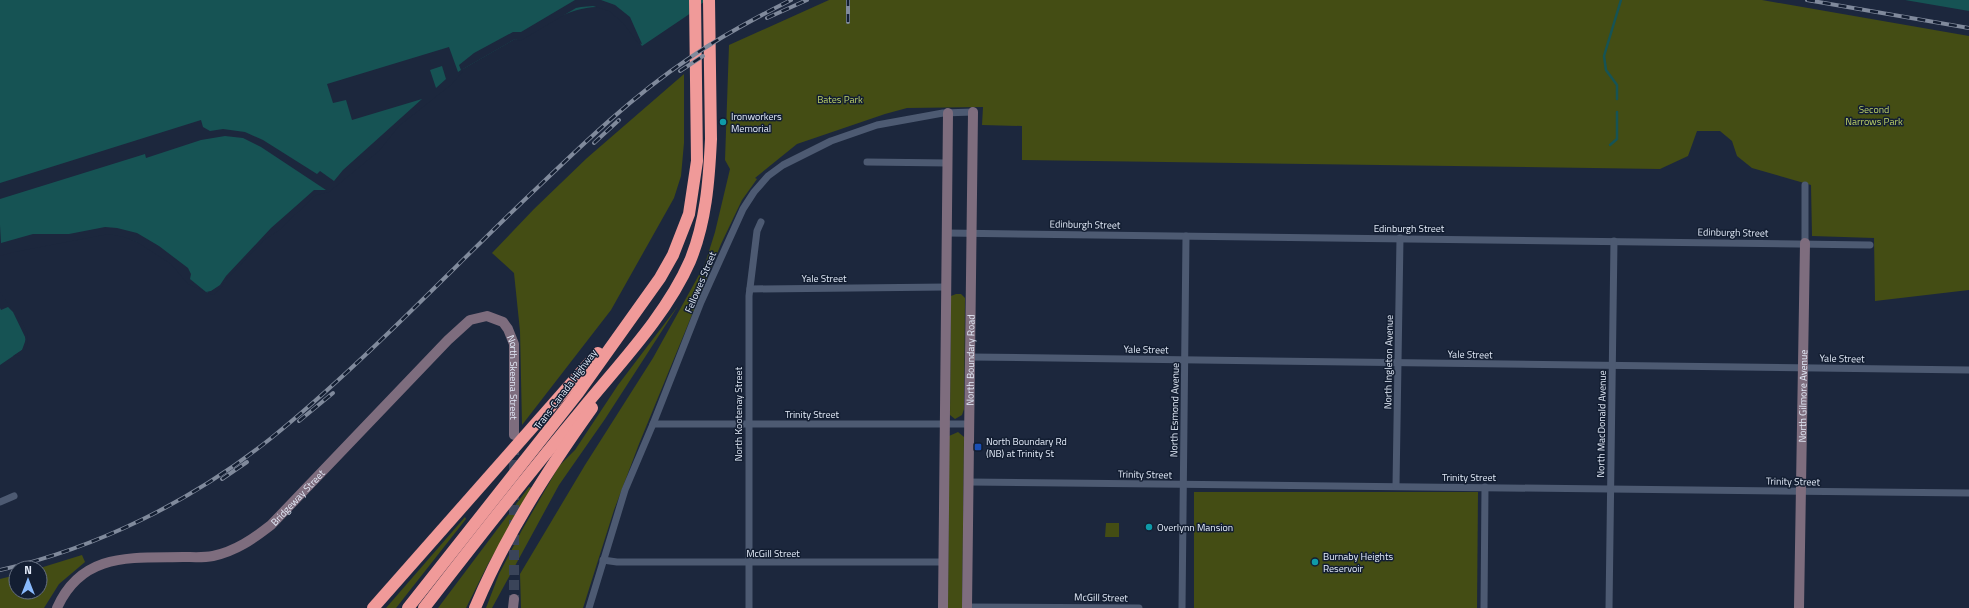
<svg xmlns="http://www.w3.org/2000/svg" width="1969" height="608" viewBox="0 0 1969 608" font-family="'Titillium Web',sans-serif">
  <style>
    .green { fill: #444d14 }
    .water { fill: #165354 }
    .pier { fill: #1c273d; fill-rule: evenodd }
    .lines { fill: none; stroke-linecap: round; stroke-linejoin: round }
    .stream { stroke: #165354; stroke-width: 2.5 }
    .secondary-tunnel { stroke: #3a4459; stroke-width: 10; stroke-dasharray: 10 5; stroke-linecap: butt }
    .street { stroke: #4d5a72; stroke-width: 7 }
    .secondary { stroke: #7e6d7e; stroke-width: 10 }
    .highway { stroke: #f09a99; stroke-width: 12 }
    .rail-casing { stroke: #808a9c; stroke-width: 4 }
    .rail { stroke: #131e32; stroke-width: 2.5; stroke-dasharray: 8; stroke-linecap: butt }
    .culture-dot { fill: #0f9aa8; stroke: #131e32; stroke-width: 1.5 }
    .transit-dot { fill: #1a4fb4; stroke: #131e32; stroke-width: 1.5 }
    .labels { text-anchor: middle; stroke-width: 3; stroke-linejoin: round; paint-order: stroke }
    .park-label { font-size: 10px; fill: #bdd169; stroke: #131e32 }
    .poi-label { font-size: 10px; fill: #e3ebf9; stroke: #131e32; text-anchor: start }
    .street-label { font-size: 10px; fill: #e3ebf9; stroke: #131e32 }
  </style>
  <rect width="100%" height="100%" fill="#1c273d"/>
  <g class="green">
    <polygon points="829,0 1762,0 1969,36 1969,290 1875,301 1874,238 1812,236 1811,185 1752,168 1737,156 1732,141 1720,131 1697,131 1688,156 1660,169 1022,160 1022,126 982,125 983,107 907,108 885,114 797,144 755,178 757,179 742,200 721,244 639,444 614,510 583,608 521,608 520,574 585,465 653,358 705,264 715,232 730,169 725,160 729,45"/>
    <polygon points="684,74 684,143 681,176 674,198 611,310 522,425 520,331 514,273 492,253 534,209 587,158"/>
    <polygon points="956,294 961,294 965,298 964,409 962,415 955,419 950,415 951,296"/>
    <polygon points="678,306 605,419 559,485 492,608 486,608 499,574 522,530 559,466 575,450 618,385"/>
    <polygon points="958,432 964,437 962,608 948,608 949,436"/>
    <polygon points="529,487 532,488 488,564 466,608 438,608"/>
    <polygon points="1194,492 1478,492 1477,608 1194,608"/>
    <polygon points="465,517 466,519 396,608 386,608"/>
    <polygon points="1106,523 1119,523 1119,537 1105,537"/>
    <polygon points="82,555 85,562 59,584 44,608 0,608 0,579 16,575 16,592 40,592 40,568"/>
  </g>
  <g class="water">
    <path d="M0,0H706L688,15L642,46C633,34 624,17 610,9C581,0 543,25 519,40L515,39L463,69L399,125L326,192L316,193L268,235L227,278L221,286L208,293L189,282L172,263L140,243L124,236L106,233L0,254Z"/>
    <polygon points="1905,0 1969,0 1969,11"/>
    <path d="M0,294C12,310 29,326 25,348L0,365Z"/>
  </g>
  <g class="pier">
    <path d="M575,0H601L615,5L630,17L642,44L638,43L623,23L609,11L593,6L581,7L576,8L520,41L515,39L463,69V71L452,84L399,126L379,151L329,192L316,195L278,231L264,240L225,281L221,288L213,295L188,284L171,264L137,242L124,237L109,234L14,252L0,256V225L1,243L33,234H69L105,227L117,228L137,233L159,246L188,268L191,274L190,279L206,292L211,291L220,285L226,276L271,228L296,206L314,190H326L261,147L243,138L225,136L201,140L146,158L145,154L0,199V183L201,120L203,127L210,131L223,129L245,132L263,140L317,174L320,171L334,181L343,170L422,99L352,120L346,100L333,103L327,84L449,47L458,72L461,70L459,65L474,53L513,32H521ZM442,66L446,79L436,88L430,70Z"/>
    <polygon points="0,292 21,321 27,332 28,345 26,349 20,355 13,356 22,350 26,339 13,312 8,307 1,310 0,308"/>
  </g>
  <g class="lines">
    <g class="stream">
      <polyline points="1617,99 1617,85 1606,70 1604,56 1621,0"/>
      <polyline points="1610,145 1617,139 1617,112"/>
    </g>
    <polyline class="secondary-tunnel" points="514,445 514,599"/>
    <g class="street">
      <polyline points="867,162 948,163"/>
      <polyline points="947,233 1870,245"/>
      <polyline points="1805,243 1805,185"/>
      <polyline points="750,289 946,287"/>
      <polyline points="971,357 1969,370"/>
      <polyline points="653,424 970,424"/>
      <polyline points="969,482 1969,493"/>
      <polyline points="1396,486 1400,238"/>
      <polyline points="0,502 14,496"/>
      <polyline points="603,560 617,562 943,562"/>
      <polyline points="967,607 1139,608"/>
      <polyline points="589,608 625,490 653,424 701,302 743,209 754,192 768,176 783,165 831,141 877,125 943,113 973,112"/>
      <polyline points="749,608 749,296 757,231 761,222"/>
      <polyline points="1182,608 1186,236"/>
      <polyline points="1484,608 1485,487"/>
      <polyline points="1609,608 1614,241"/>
    </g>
    <g class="secondary">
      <path id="s1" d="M57,608C82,552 131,558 183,557C192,557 203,558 213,556C236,551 253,539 271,525L448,340L470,320L487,316L503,322L508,329L514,344V435"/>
      <polyline points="513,608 514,599"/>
      <polyline points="943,608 948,113"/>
      <path id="s2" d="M967,608L973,112"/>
      <path id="s3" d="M1799,608L1805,243"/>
    </g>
    <g class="highway">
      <polyline points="373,608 598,353"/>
      <polyline points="408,608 578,393 660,278 673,255 689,214 697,161 695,0"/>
      <path d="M424,608C475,542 527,476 580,412C618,365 666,316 690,261C706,222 709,181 711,139L709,0"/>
      <path d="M475,608C505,536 547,471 592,408"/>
    </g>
    <g class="rail-casing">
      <g id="rail">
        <polyline points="1807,0 1969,28"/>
        <polyline points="767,18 807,0"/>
        <polyline points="848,22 848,0"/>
        <polyline points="680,71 703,56"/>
        <polyline points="594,143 619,120"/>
        <polyline points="299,421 333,393"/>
        <polyline points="222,479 247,462"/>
        <path d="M0,570C97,548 192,501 270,439C365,362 448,272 537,188C585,142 633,96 688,59C720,37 755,18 791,0"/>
      </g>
    </g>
    <use href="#rail" class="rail"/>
  </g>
  <g class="culture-dot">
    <circle cx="723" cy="122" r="4"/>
    <circle cx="1149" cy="527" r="4"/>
    <circle cx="1315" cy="562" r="4"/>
  </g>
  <rect class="transit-dot" x="974" y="443" width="8" height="8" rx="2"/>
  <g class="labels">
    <g class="park-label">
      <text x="840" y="103">Bates Park</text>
      <text x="1874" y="113">Second<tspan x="1874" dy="12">Narrows Park</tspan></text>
    </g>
    <g class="poi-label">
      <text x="731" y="120">Ironworkers<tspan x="731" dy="12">Memorial</tspan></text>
      <text x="986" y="445">North Boundary Rd<tspan x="986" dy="12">(NB) at Trinity St</tspan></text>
      <text x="1157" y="531">Overlynn Mansion</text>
      <text x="1323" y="560">Burnaby Heights<tspan x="1323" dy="12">Reservoir</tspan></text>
    </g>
    <g class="street-label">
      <text transform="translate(1085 224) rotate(1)" y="4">Edinburgh Street</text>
      <text x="1409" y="232">Edinburgh Street</text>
      <text transform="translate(1733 232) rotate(1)" y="4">Edinburgh Street</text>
      <text x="824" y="282">Yale Street</text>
      <text transform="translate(700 282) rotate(-67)" y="4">Fellowes Street</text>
      <text transform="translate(1146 349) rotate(1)" y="4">Yale Street</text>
      <text transform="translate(1470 354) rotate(1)" y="4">Yale Street</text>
      <text transform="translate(1842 358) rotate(1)" y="4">Yale Street</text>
      <text dy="4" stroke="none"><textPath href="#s2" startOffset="248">North Boundary Road</textPath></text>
      <text transform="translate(1388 362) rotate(-89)" y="4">North Ingleton Avenue</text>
      <text dy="4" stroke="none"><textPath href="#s1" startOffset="621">North Skeena Street</textPath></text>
      <text transform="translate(565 389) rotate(-53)" y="4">Trans-Canada Highway</text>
      <text dy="4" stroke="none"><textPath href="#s3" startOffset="212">North Gilmore Avenue</textPath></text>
      <text transform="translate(1174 410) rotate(-89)" y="4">North Esmond Avenue</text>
      <text transform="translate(738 414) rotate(-90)" y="4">North Kootenay Street</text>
      <text x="812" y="418">Trinity Street</text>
      <text transform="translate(1601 424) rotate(-89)" y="4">North MacDonald Avenue</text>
      <text transform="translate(1145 474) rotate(1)" y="4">Trinity Street</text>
      <text x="1469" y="481">Trinity Street</text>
      <text transform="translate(1793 481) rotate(1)" y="4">Trinity Street</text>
      <text dy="4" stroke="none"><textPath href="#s1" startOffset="281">Bridgeway Street</textPath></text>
      <text x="773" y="557">McGill Street</text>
      <text transform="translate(1101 597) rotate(1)" y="4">McGill Street</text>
    </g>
  </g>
  <g transform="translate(28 580)"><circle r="19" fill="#131e32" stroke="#667082"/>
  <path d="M0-3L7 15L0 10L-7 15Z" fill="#89bafc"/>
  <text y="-6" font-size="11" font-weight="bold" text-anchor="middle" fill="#e3ebf9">N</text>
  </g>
</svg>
